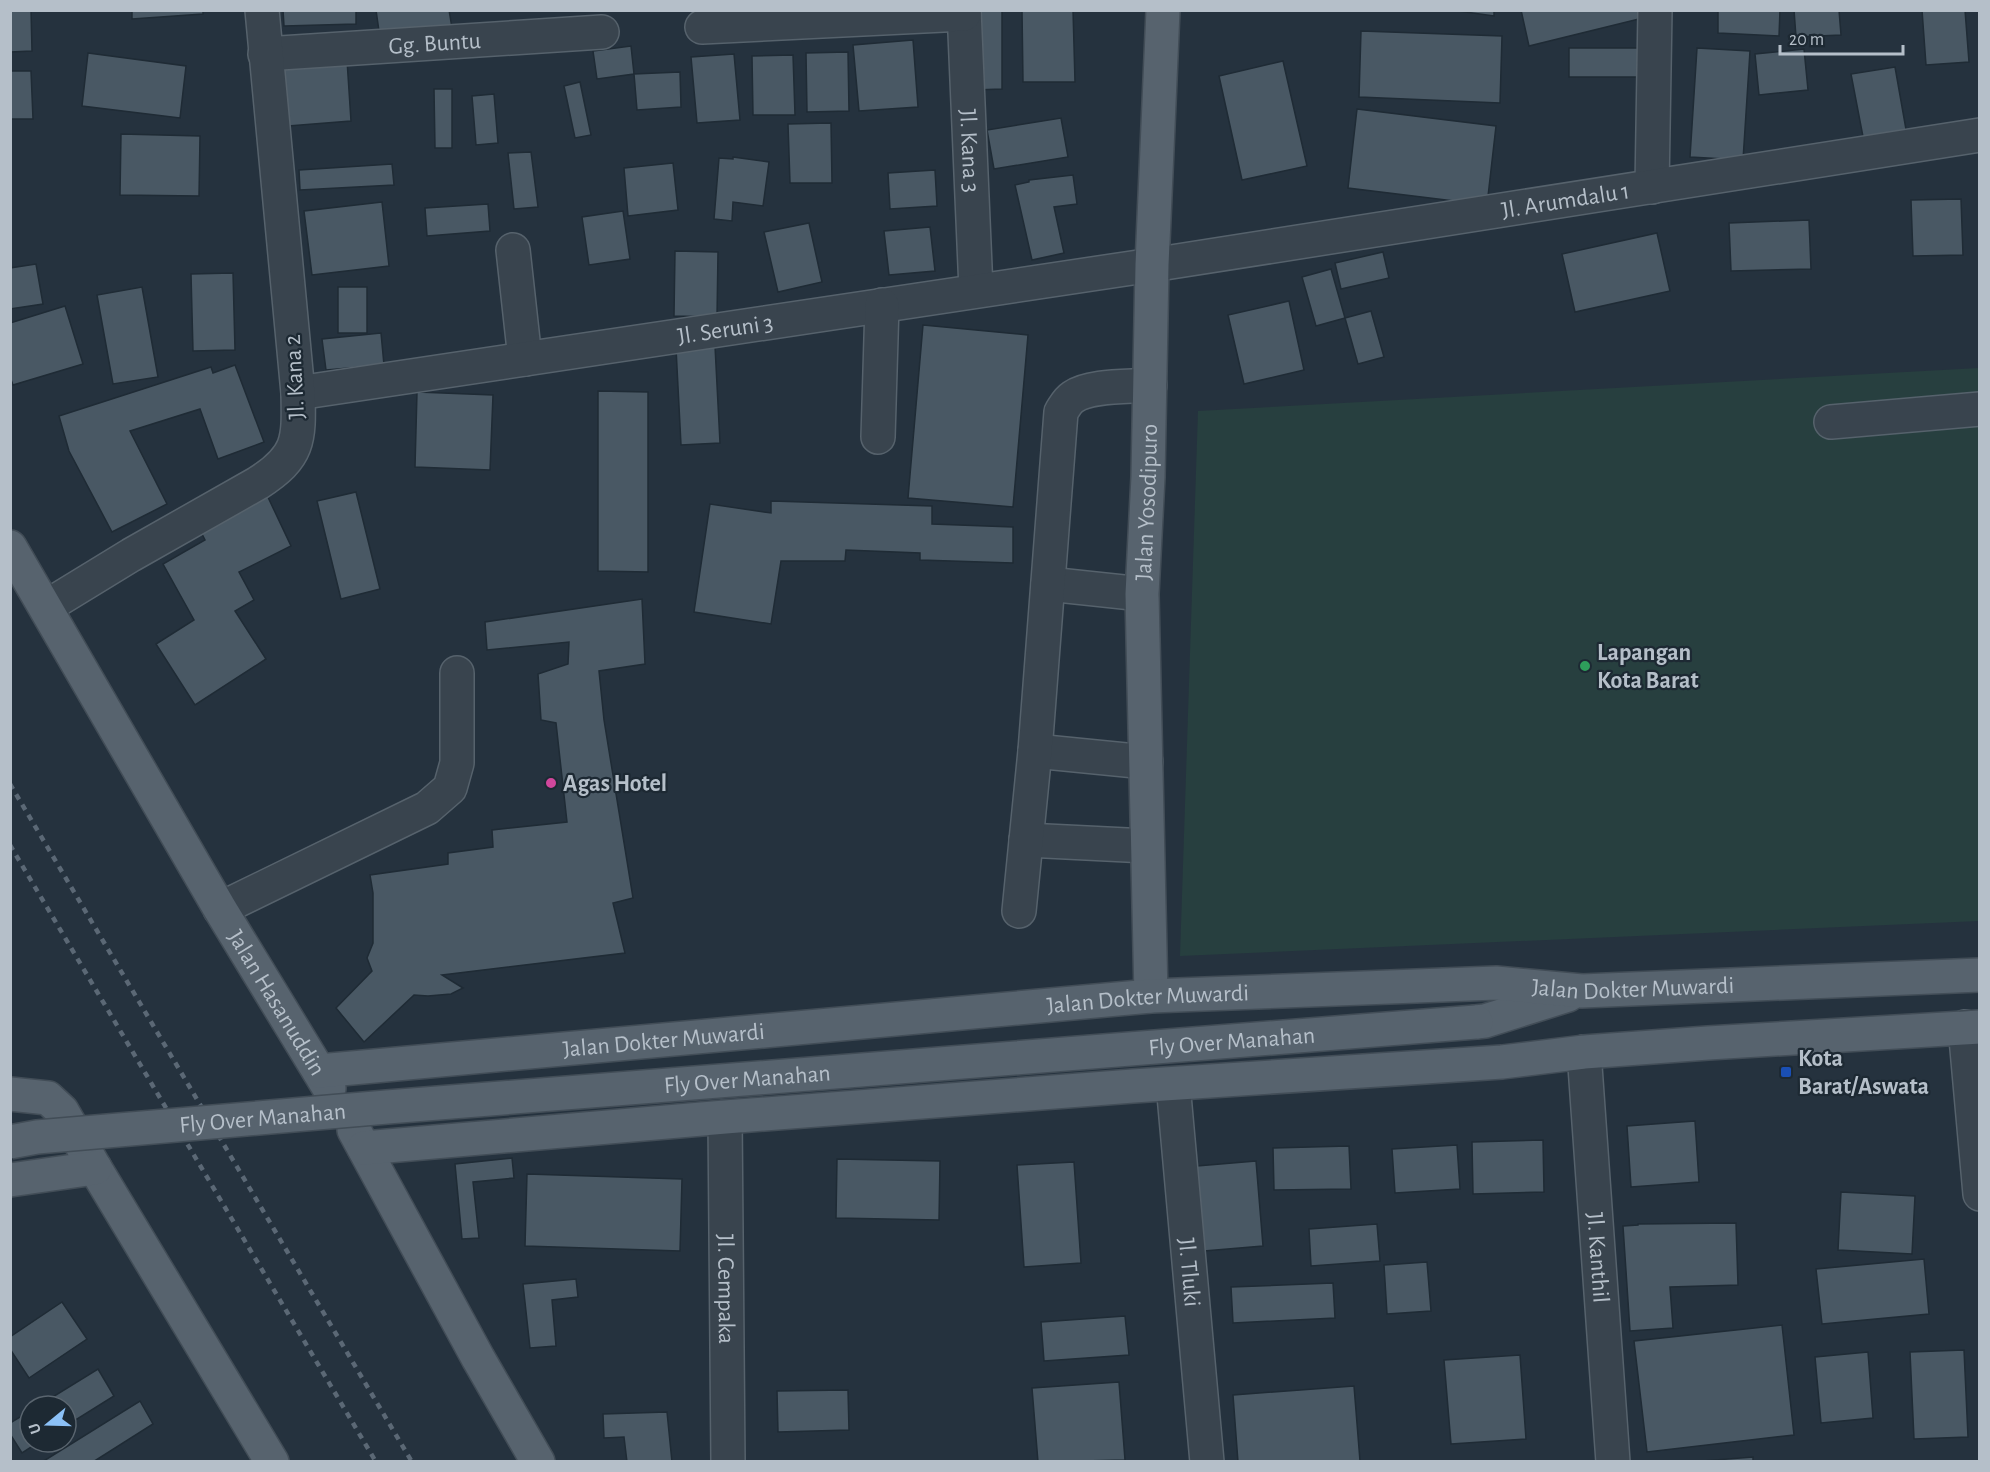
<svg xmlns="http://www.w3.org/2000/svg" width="1990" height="1472" viewBox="0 0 1990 1472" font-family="'Alegreya Sans',sans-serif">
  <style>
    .green { fill: #273f3f }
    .building { fill: #495864; stroke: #1f2b35; stroke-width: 1.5 }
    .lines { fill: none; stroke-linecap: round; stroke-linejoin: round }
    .minor-casing { stroke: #56626c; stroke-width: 36 }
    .major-casing { stroke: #424d57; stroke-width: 36 }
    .minor { stroke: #39444e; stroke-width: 33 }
    .major { stroke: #57636e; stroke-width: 33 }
    .rail { stroke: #5b6875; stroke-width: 4.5; stroke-dasharray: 6 6; stroke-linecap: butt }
    .major-bridge-casing { stroke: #424d57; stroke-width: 36; stroke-linecap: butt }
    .major-bridge { stroke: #57636e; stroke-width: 33 }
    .leisure-dot { fill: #2e9e5b; stroke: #1d2933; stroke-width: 2 }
    .hotel-dot { fill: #d1479c; stroke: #1d2933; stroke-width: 2 }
    .transit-dot { fill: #1a4fb4; stroke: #1d2933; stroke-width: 2 }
    .labels { text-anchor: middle; stroke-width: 4.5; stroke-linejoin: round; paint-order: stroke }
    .street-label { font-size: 24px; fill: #b5bfc9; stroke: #1d2933 }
    .poi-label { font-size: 24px; font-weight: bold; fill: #b5bfc9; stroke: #1d2933; text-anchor: start }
  </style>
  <rect width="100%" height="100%" fill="#25323e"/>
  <polygon class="green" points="1979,368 1979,921 1180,956 1198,411"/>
  <g class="building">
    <polygon points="10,10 31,10 32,51 10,52"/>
    <polygon points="132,10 203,10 203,14 132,19"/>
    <polygon points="283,10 356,10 356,24 284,26"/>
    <polygon points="376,10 449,10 452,28 380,38"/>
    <polygon points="973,10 1002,10 1002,89 974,90"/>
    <polygon points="1022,10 1073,10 1075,82 1023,82"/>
    <polygon points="1451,10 1494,10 1494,16"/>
    <polygon points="1521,10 1641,10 1643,18 1529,46"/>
    <polygon points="1718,10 1780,10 1779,36 1718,33"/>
    <polygon points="1794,10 1839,10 1841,35 1796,37"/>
    <polygon points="1922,10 1965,10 1969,62 1926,65"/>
    <polygon points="1361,31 1502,36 1500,103 1359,97"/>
    <polygon points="913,40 918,107 859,111 853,45"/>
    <polygon points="631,46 634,74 597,79 593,51"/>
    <rect x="1569" y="48" width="78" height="29"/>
    <polygon points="1697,48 1750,51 1743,160 1690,157"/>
    <polygon points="1804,49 1808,90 1759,95 1755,54"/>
    <polygon points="848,52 849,111 807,112 806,53"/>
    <polygon points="88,53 186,66 180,118 82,106"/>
    <polygon points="734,54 740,120 697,123 691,57"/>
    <polygon points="793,55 795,115 753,115 752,56"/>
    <polygon points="347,60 351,121 288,126 283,65"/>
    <polygon points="1283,61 1307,166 1242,180 1219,76"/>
    <polygon points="1895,67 1907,135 1864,142 1851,74"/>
    <polygon points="10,71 31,71 33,119 10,119"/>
    <polygon points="680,72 681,107 637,110 634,74"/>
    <polygon points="580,82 591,135 575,138 564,86"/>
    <polygon points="434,89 452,89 452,148 435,148"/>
    <polygon points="494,94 498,143 476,145 472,96"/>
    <polygon points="1357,109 1496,126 1487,205 1348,188"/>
    <polygon points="1061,118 1068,157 994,169 987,130"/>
    <polygon points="831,123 832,183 790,183 788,124"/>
    <polygon points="121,134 200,136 199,196 120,195"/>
    <polygon points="531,152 538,207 514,209 508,153"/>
    <polygon points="733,157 769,162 763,206 733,202 732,221 714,219 719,158 733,159"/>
    <polygon points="673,163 678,210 628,216 624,168"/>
    <polygon points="392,164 394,185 300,190 299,170"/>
    <polygon points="935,170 937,206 890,209 888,173"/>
    <polygon points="1073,175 1077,204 1054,207 1064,253 1032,260 1015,185 1029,182 1029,180"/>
    <polygon points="1961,199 1963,255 1913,256 1911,200"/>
    <polygon points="382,202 389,266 312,275 304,211"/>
    <polygon points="488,204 490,231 427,236 425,208"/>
    <polygon points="623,211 630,259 589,265 582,217"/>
    <polygon points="1809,220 1811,269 1731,271 1729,223"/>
    <polygon points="809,223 822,282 778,292 764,232"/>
    <polygon points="930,227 935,271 889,275 884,231"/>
    <polygon points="1657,233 1670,291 1575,312 1562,254"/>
    <polygon points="675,251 718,252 717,317 674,316"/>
    <polygon points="1383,252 1389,278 1341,289 1335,263"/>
    <polygon points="36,264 43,304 10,309 10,268"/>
    <polygon points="1331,269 1345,318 1316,326 1302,277"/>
    <polygon points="233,273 235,350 193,351 191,274"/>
    <polygon points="142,287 158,377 113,384 97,295"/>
    <rect x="338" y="287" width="29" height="46"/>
    <polygon points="1289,301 1304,370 1244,384 1228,315"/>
    <polygon points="65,306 83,364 13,385 10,377 10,323"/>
    <polygon points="1371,311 1384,357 1358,364 1345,318"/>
    <polygon points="923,325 1028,335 1013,507 908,498"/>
    <polygon points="381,333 384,365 326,370 322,339"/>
    <polygon points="715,346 720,443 681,445 676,348"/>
    <polygon points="235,365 264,442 218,459 200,409 130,431 167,504 112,532 69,451 59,416 211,367 213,373"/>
    <polygon points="598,391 648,392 648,572 598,571"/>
    <polygon points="417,392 493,395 490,470 415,467"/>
    <polygon points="356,492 380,589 341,599 317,501"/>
    <polygon points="266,493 291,546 239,572 254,600 235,611 266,659 195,705 156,644 194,620 163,564 205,540 198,526"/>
    <polygon points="771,501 932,506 932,524 1013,527 1013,563 920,560 920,553 846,550 845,561 781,561 771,624 694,612 710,504 771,513"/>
    <polygon points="642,599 645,664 599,671 604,720 633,898 613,903 625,953 442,975 463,988 451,994 428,996 414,995 364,1042 336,1008 372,971 367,958 373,943 373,893 370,875 448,864 448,853 493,847 492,830 567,822 556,723 541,720 538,674 568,664 569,642 487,650 485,622"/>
    <polygon points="1695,1121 1699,1182 1631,1187 1627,1126"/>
    <polygon points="1543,1140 1544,1192 1473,1194 1472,1142"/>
    <polygon points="1457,1145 1460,1189 1395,1193 1392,1149"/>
    <polygon points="1349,1146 1351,1189 1274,1190 1273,1148"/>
    <polygon points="512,1158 514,1178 473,1182 479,1238 462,1239 455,1164"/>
    <polygon points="837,1159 940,1161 939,1220 836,1218"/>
    <polygon points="1256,1161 1263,1246 1192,1252 1185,1167"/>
    <polygon points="1074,1162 1081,1263 1024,1267 1017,1165"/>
    <polygon points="527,1174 682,1179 680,1251 525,1246"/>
    <polygon points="1841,1192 1915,1196 1912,1254 1838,1250"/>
    <polygon points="1736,1223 1738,1285 1670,1287 1673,1328 1630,1331 1623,1226 1638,1225 1638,1224"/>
    <polygon points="1377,1224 1380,1261 1311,1266 1309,1229"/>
    <polygon points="1924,1259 1929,1314 1822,1324 1816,1269"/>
    <polygon points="1427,1262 1431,1311 1387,1314 1384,1265"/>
    <polygon points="576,1279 578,1297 552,1300 556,1346 530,1348 523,1284"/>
    <polygon points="1333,1283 1335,1318 1233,1323 1231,1287"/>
    <polygon points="62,1302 87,1339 29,1378 10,1349 10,1337"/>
    <polygon points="1125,1316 1129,1355 1044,1361 1041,1322"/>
    <polygon points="1782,1325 1794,1435 1647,1452 1634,1341"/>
    <polygon points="1964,1350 1968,1437 1914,1439 1910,1352"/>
    <polygon points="1868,1352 1873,1418 1821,1423 1815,1357"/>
    <polygon points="1520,1355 1526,1439 1451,1444 1444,1360"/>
    <polygon points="98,1369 114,1396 66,1426 66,1406 38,1406"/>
    <polygon points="1119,1382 1125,1460 1038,1462 1032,1388"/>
    <polygon points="1354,1386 1360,1461 1238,1462 1233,1395"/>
    <polygon points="848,1390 849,1430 778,1432 777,1391"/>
    <polygon points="140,1401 153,1424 93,1462 42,1462"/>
    <polygon points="30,1411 30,1442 39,1442 22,1453 10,1434 10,1423"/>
    <polygon points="667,1412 672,1462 627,1462 624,1437 604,1438 603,1414"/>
    <polygon points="1753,1457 1753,1462 1690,1462"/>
  </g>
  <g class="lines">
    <g class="minor-casing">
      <g id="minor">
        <path id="s1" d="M964,10L976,290"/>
        <polyline points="702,27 964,14"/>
        <path id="s2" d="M265,54L602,32"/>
        <polyline points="1652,187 1655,10"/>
        <polyline points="513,250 525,359"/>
        <path id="s3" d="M298,393L1152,265L1980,135"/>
        <polyline points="1831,422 1980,409"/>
        <polyline points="878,437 882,305"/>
        <polyline points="1048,584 1142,594"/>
        <path d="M46,607L131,555L258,483C300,456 299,440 298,393L262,10"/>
        <polyline points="1035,751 1146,762"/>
        <polyline points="1026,840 1147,846"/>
        <polyline points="220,909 427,808 450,788 457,763 457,673"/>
        <path d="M1019,911L1035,751L1061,412C1065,406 1067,401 1073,397C1090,385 1129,387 1150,385"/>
        <polyline points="1965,1027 1980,1194"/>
        <path id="s4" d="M1584,1052L1613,1462"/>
        <path id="s5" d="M1173,1084L1207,1462"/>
        <path id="s6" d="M725,1117L728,1462"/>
      </g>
    </g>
    <g class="major-casing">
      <g id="major">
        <path id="s7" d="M10,547L220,909L329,1088"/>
        <path id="s8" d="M1151,996L1142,594L1148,477L1152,265L1163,10"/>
        <polyline points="1476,1022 1485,1021 1568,995"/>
        <path id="s9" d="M319,1071L1151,996L1496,983L1582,991L1980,975"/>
        <polyline points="10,1094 48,1098 62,1111 95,1168 272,1462"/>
        <polyline points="354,1130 478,1358 538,1462"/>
        <polyline points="364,1148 725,1117 1133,1086 1502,1062 1584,1052 1708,1043 1980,1027"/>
        <polyline points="10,1180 95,1168"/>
      </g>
    </g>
    <use href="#minor" class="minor"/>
    <use href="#major" class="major"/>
    <g class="rail">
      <polyline points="10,784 412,1462"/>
      <polyline points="10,845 376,1462"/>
    </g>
    <g class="major-bridge-casing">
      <g id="major-bridge">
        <path id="s10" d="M10,1142L37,1137L387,1107L1476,1022"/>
      </g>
    </g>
    <use href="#major-bridge" class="major-bridge"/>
  </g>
  <circle class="leisure-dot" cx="1585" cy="666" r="6"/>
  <circle class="hotel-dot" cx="551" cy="783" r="6"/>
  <rect class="transit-dot" x="1780" y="1066" width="12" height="12" rx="3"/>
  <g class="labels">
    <g class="street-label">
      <text dy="8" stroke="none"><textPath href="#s2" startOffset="170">Gg. Buntu</textPath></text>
      <text dy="8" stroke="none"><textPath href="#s1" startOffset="141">Jl. Kana 3</textPath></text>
      <text dy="8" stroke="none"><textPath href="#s3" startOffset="1282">Jl. Arumdalu 1</textPath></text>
      <text dy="8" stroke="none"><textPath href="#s3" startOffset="432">Jl. Seruni 3</textPath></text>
      <text transform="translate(294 377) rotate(-93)" y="8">Jl. Kana 2</text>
      <text dy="8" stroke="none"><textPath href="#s8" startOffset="494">Jalan Yosodipuro</textPath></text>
      <text dy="8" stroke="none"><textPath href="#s9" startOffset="1318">Jalan Dokter Muwardi</textPath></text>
      <text dy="8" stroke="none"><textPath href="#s9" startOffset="832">Jalan Dokter Muwardi</textPath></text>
      <text dy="8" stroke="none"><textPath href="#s7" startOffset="528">Jalan Hasanuddin</textPath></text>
      <text dy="8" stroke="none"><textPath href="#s9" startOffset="346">Jalan Dokter Muwardi</textPath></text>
      <text dy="8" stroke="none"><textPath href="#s10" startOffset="1226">Fly Over Manahan</textPath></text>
      <text dy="8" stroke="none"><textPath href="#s10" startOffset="740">Fly Over Manahan</textPath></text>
      <text dy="8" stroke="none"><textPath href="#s10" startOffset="254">Fly Over Manahan</textPath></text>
      <text dy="8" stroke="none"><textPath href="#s4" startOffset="206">Jl. Kanthil</textPath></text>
      <text dy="8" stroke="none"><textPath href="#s5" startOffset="189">Jl. Tluki</textPath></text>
      <text dy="8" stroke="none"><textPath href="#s6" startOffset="172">Jl. Cempaka</textPath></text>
    </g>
    <g class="poi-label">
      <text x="1597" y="660">Lapangan<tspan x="1597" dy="28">Kota Barat</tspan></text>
      <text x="563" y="791">Agas Hotel</text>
      <text x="1798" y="1066">Kota<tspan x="1798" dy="28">Barat/Aswata</tspan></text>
    </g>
  </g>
  <rect width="1990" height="1472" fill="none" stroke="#b5bfc9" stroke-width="24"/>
  <g transform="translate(48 1424) rotate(251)"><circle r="28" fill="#1d2933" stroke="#5a656f" stroke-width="1.5"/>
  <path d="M0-4.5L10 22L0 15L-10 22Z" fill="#8cc1f7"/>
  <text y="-9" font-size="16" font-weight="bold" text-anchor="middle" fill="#b5bfc9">U</text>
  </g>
  <path d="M1780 45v9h123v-9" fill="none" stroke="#b5bfc9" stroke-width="3"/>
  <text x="1789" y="45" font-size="18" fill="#b5bfc9" stroke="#1d2933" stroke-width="4.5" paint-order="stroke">20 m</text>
</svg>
